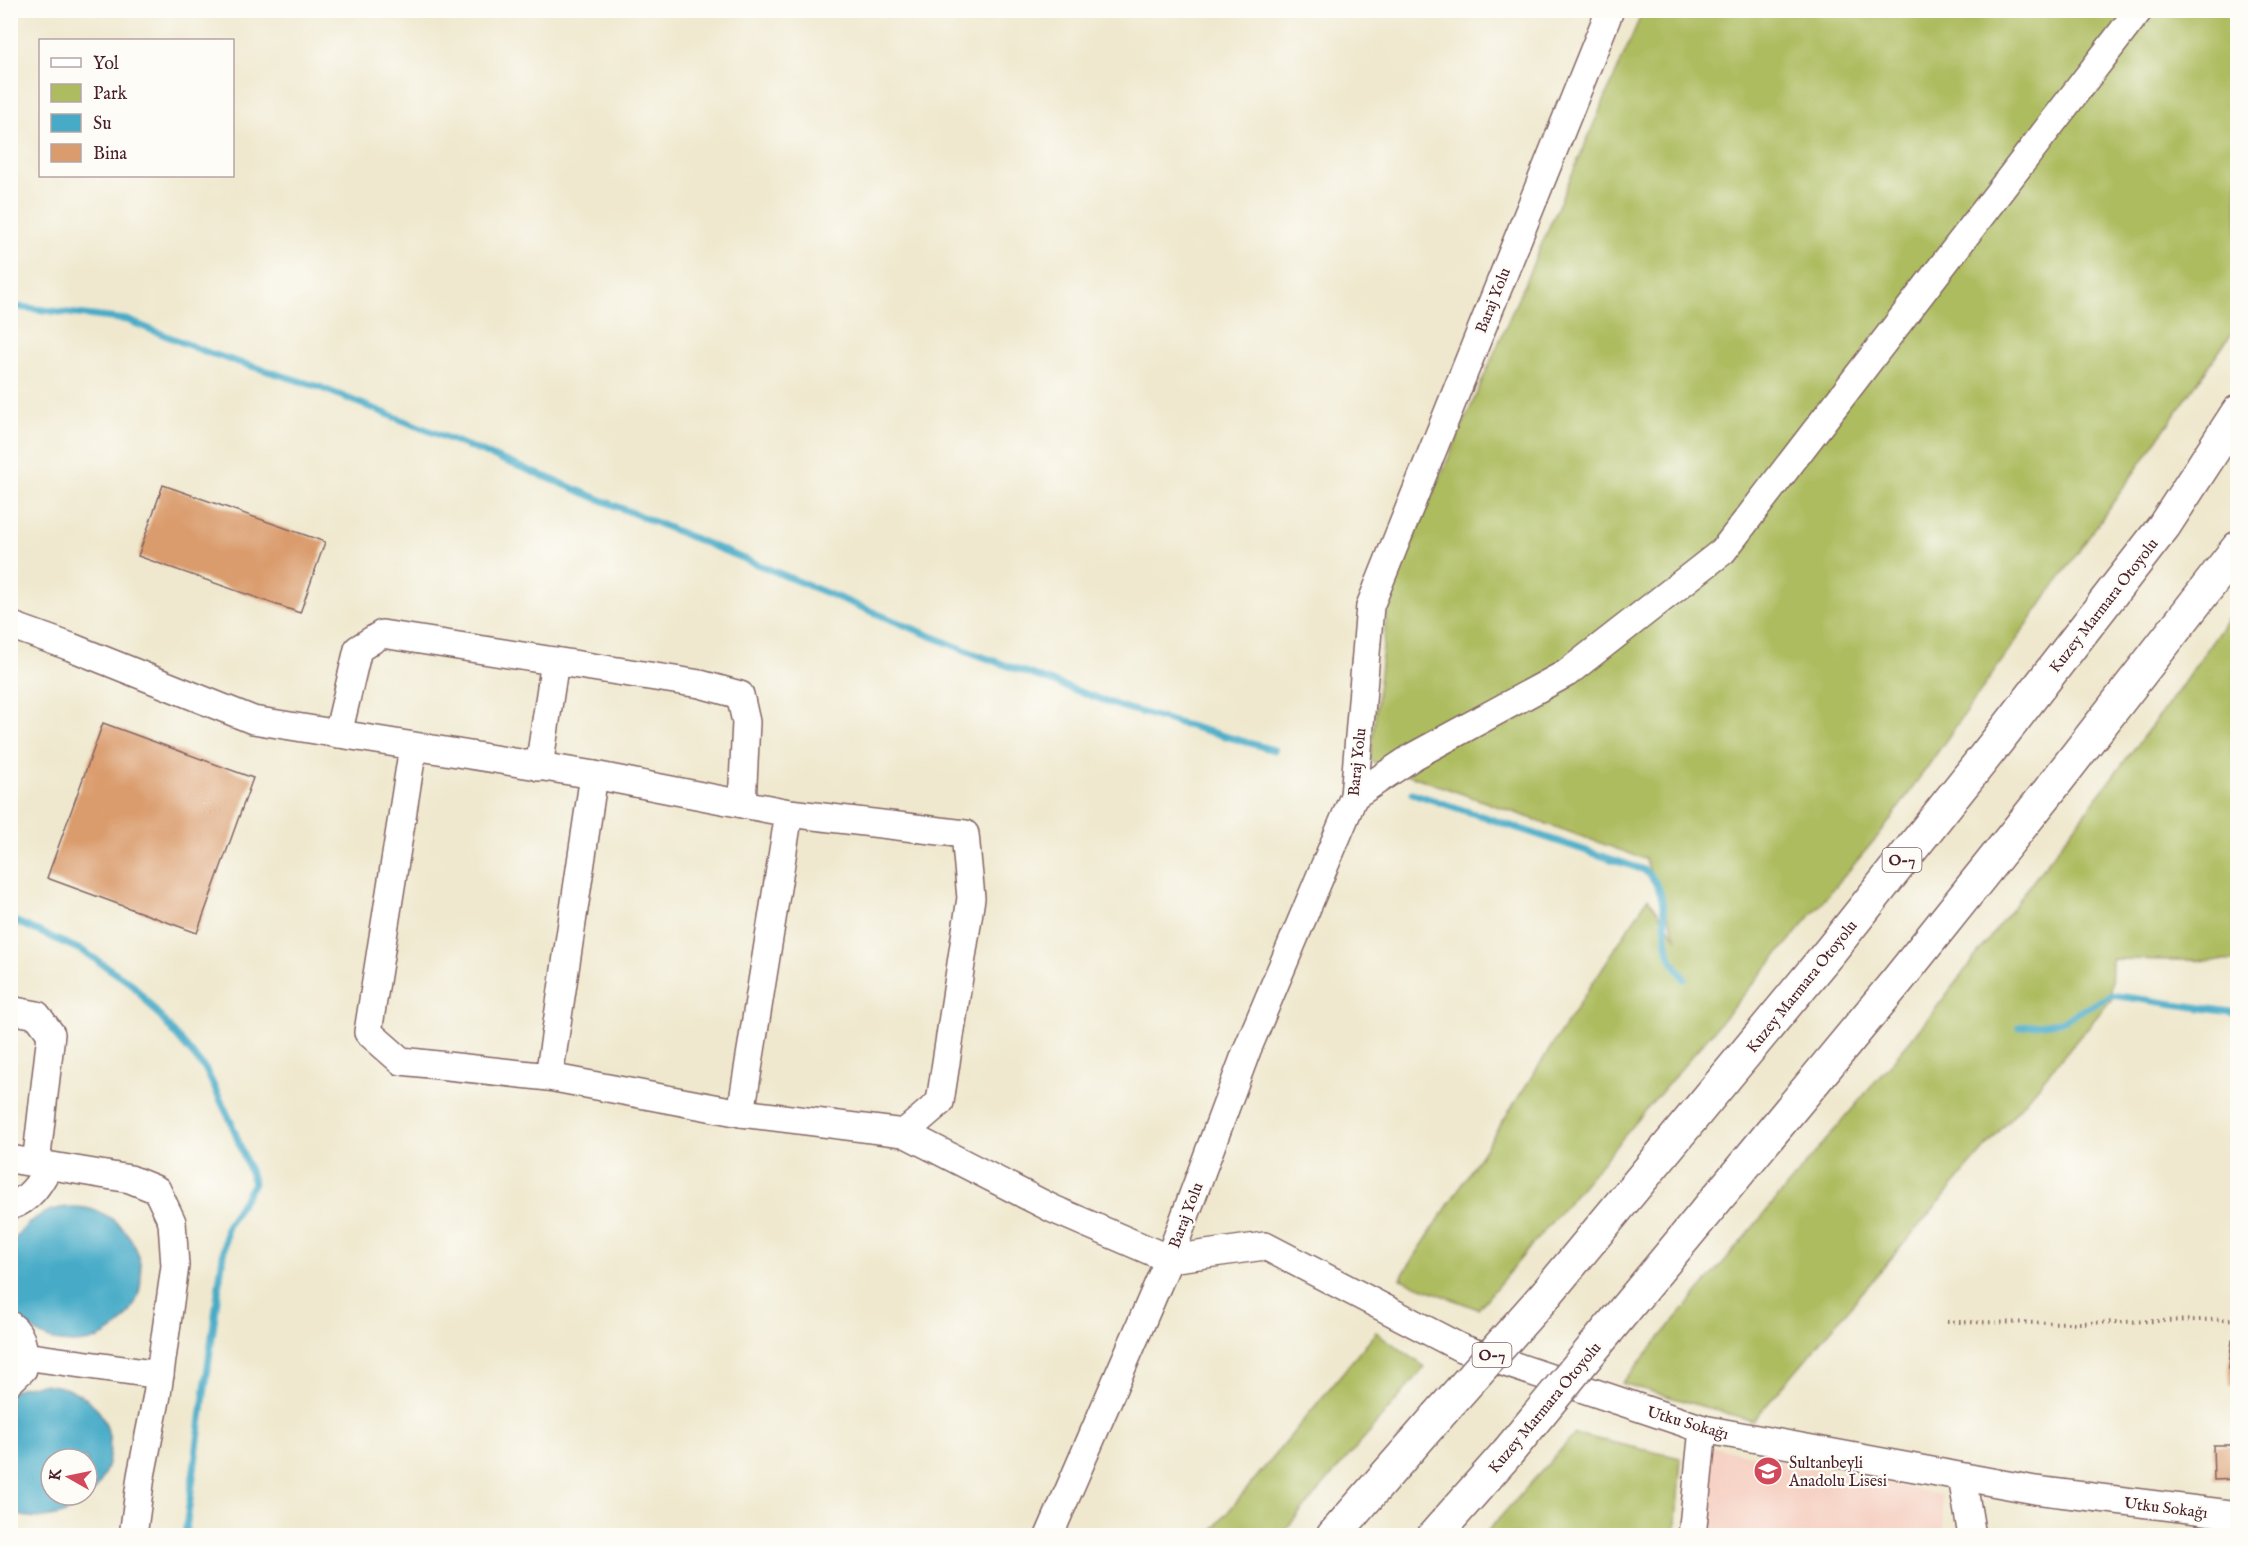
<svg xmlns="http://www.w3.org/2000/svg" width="2248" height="1546" viewBox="0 0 2248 1546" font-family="'IM FELL English',serif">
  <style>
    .built { fill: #f6d2c4 }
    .green { fill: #adbc5f; stroke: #7c6e45; stroke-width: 1.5 }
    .water { fill: #47abc7; stroke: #486579; stroke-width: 1.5; fill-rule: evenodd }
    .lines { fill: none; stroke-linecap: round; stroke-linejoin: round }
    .stream { stroke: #47abc7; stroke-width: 7 }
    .building { fill: #da9c6d }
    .minor-casing { stroke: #846564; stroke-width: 30 }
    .highway-casing { stroke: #846564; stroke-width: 36 }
    .path { stroke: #846564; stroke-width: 4; stroke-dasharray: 1.5 4.5; stroke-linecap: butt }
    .minor { stroke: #fff; stroke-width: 27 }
    .highway { stroke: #fff; stroke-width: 33 }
    .highway-bridge-casing { stroke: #846564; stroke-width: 36; stroke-linecap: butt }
    .highway-bridge { stroke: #fff; stroke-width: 33 }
    .labels { text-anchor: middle; stroke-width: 4.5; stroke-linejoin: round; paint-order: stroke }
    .shield { fill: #fdfcf7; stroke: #806168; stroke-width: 1.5 }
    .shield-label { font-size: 15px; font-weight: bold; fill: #4a1f2b }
    .street-label { font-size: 16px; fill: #4a1f2b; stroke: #fdfcf7 }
    .poi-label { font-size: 16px; fill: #4a1f2b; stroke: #fdfcf7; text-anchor: start }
  </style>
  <rect width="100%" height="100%" fill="#fdfcf7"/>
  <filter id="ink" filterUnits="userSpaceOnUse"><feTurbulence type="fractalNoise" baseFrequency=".0167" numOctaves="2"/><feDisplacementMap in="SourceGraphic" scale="12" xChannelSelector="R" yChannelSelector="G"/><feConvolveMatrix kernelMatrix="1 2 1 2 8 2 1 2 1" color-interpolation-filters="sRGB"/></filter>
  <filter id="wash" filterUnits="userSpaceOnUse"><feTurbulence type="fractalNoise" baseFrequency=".008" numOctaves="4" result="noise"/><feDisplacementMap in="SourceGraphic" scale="24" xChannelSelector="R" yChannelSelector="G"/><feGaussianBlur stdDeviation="1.35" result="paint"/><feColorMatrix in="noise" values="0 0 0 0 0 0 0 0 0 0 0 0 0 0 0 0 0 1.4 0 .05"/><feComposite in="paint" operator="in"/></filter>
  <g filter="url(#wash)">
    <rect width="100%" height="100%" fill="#efe8ce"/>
    <polygon class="built" points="1712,1447 1941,1495 1945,1535 1703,1536"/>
    <g class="green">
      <polygon points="1643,11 2237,11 2237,326 1883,830 1478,1309 1400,1279 1648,898 1677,939 1645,859 1370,761 1389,595"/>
      <polygon points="2237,606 2237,961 2112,959 2111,1000 1753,1421 1622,1383 1927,1020 2178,691"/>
      <polygon points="1376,1332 1425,1367 1281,1535 1209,1535"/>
      <polygon points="1575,1434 1681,1458 1675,1535 1484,1535"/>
    </g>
    <g class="water">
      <circle cx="73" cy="1275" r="68"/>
      <path d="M41,1384C155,1391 115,1546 11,1513L10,1392L20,1388ZM51,1459H87V1495H51Z"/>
    </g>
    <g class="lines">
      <g class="stream">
        <polyline points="10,306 127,320 209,353 319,387 548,478 972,653 1122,707 1274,750"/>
        <path d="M1412,793L1644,870C1671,890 1661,926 1669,954C1672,963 1680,971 1684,979"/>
        <polyline points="10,919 83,951 132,984 206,1070 231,1122 254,1183 227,1226 185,1536"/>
        <polyline points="2019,1027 2060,1022 2111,995 2238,1013"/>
      </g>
    </g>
    <g id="blocks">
      <g class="building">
        <polygon points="163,485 325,542 300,613 138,556"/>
        <polygon points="103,723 253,778 197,933 47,878"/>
        <polygon points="2232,1340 2238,1340 2238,1386 2230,1386 2229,1367"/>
        <polygon points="2213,1445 2238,1445 2238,1479 2214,1480"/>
      </g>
    </g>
  </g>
  <g filter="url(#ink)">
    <use href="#blocks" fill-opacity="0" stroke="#846564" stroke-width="1.5"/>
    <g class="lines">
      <g class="minor-casing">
        <g id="minor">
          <polyline points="10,625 71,647 253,720 594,775 549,1077 401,1061 368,1032 413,747"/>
          <polyline points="338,734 358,649 382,634 700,684 740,695 746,722 742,804"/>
          <polyline points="539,767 555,661"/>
          <polyline points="1354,796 1414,756 1567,673 1723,551 2139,10"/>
          <polyline points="10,1010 37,1015 51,1034 36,1164"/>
          <polyline points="549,1077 741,1113 789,813 594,775"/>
          <polyline points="741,1113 904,1133 940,1102 971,898 965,834 789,813"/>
          <polyline points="904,1133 1053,1209 1169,1259 1265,1246 1461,1348 1703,1429 2035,1490 2238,1515"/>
          <polyline points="10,1159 130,1179 157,1190 172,1222 175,1266 157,1395 141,1476 133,1536"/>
          <path d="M10,1206C30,1200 40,1183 49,1166"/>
          <path d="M10,1325C25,1336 24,1353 23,1369L10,1381"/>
          <polyline points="24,1356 160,1375"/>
          <polyline points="1962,1477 1972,1536"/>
          <polyline points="1049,1536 1169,1259 1247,1050 1354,796 1370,606 1610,10"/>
          <polyline points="1692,1536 1703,1429"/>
        </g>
      </g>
      <g class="highway-casing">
        <g id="highway">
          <polyline points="1547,1293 1831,950 1998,740 2164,526 2238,412"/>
          <polyline points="1608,1330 1897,981 2049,791 2238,548"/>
          <polyline points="1333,1536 1437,1417"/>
          <polyline points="1434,1536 1508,1452"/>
        </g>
      </g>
      <polyline class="path" points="1947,1322 2080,1323 2238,1319"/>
      <use href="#minor" class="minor"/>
      <use href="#highway" class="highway"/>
      <g class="highway-bridge-casing">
        <g id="highway-bridge">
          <polyline points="1437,1417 1547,1293"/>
          <polyline points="1508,1452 1608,1330"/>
        </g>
      </g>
      <use href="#highway-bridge" class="highway-bridge"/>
    </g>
  </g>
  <defs>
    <g id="school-disc" transform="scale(1.5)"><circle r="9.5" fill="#d1495b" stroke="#fdfcf7"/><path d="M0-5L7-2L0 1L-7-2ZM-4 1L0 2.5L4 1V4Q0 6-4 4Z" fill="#fff"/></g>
  </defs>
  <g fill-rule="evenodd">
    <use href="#school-disc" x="1768" y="1471"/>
  </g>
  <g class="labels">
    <g class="shield">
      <rect x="1882.5" y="848" width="39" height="24" rx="4.5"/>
      <rect x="1472.5" y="1343" width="39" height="24" rx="4.5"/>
    </g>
    <g class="shield-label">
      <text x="1902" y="865">O-7</text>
      <text x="1492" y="1360">O-7</text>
    </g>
    <g class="street-label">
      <text transform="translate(1492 300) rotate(-68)" y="6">Baraj Yolu</text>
      <text transform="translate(2103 605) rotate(-52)" y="6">Kuzey Marmara Otoyolu</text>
      <text transform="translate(1356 762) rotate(-84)" y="6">Baraj Yolu</text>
      <text transform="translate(1801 986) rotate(-51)" y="6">Kuzey Marmara Otoyolu</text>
      <text transform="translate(1185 1215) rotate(-69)" y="6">Baraj Yolu</text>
      <text transform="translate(1544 1407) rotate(-50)" y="6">Kuzey Marmara Otoyolu</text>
      <text transform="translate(1688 1422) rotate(16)" y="6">Utku Sokağı</text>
      <text transform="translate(2166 1507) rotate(7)" y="6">Utku Sokağı</text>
    </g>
    <g class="poi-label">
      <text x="1789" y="1468">Sultanbeyli<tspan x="1789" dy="18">Anadolu Lisesi</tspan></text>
    </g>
  </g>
  <rect width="2248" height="1546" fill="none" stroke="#fdfcf7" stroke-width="36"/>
  <rect x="39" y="39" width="195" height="138" fill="#fdfcf7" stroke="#b5a4a5" stroke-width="1.5"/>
  <rect x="51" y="58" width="30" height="9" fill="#ffffff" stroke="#b5a4a5" stroke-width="1.5"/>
  <text x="93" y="69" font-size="18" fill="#4a1f2b">Yol</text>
  <rect x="51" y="84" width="30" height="18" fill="#adbc5f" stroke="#b5a4a5" stroke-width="1.5"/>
  <text x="93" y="99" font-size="18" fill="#4a1f2b">Park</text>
  <rect x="51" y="114" width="30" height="18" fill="#47abc7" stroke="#b5a4a5" stroke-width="1.5"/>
  <text x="93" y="129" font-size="18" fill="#4a1f2b">Su</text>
  <rect x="51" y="144" width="30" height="18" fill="#da9c6d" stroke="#b5a4a5" stroke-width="1.5"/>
  <text x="93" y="159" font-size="18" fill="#4a1f2b">Bina</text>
  <g transform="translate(69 1477) rotate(279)"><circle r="28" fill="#fdfcf7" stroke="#b5a4a5" stroke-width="1.5"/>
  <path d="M0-4.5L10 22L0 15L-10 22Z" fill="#d1495b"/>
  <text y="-9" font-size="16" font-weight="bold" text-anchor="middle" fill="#4a1f2b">K</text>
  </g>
</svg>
